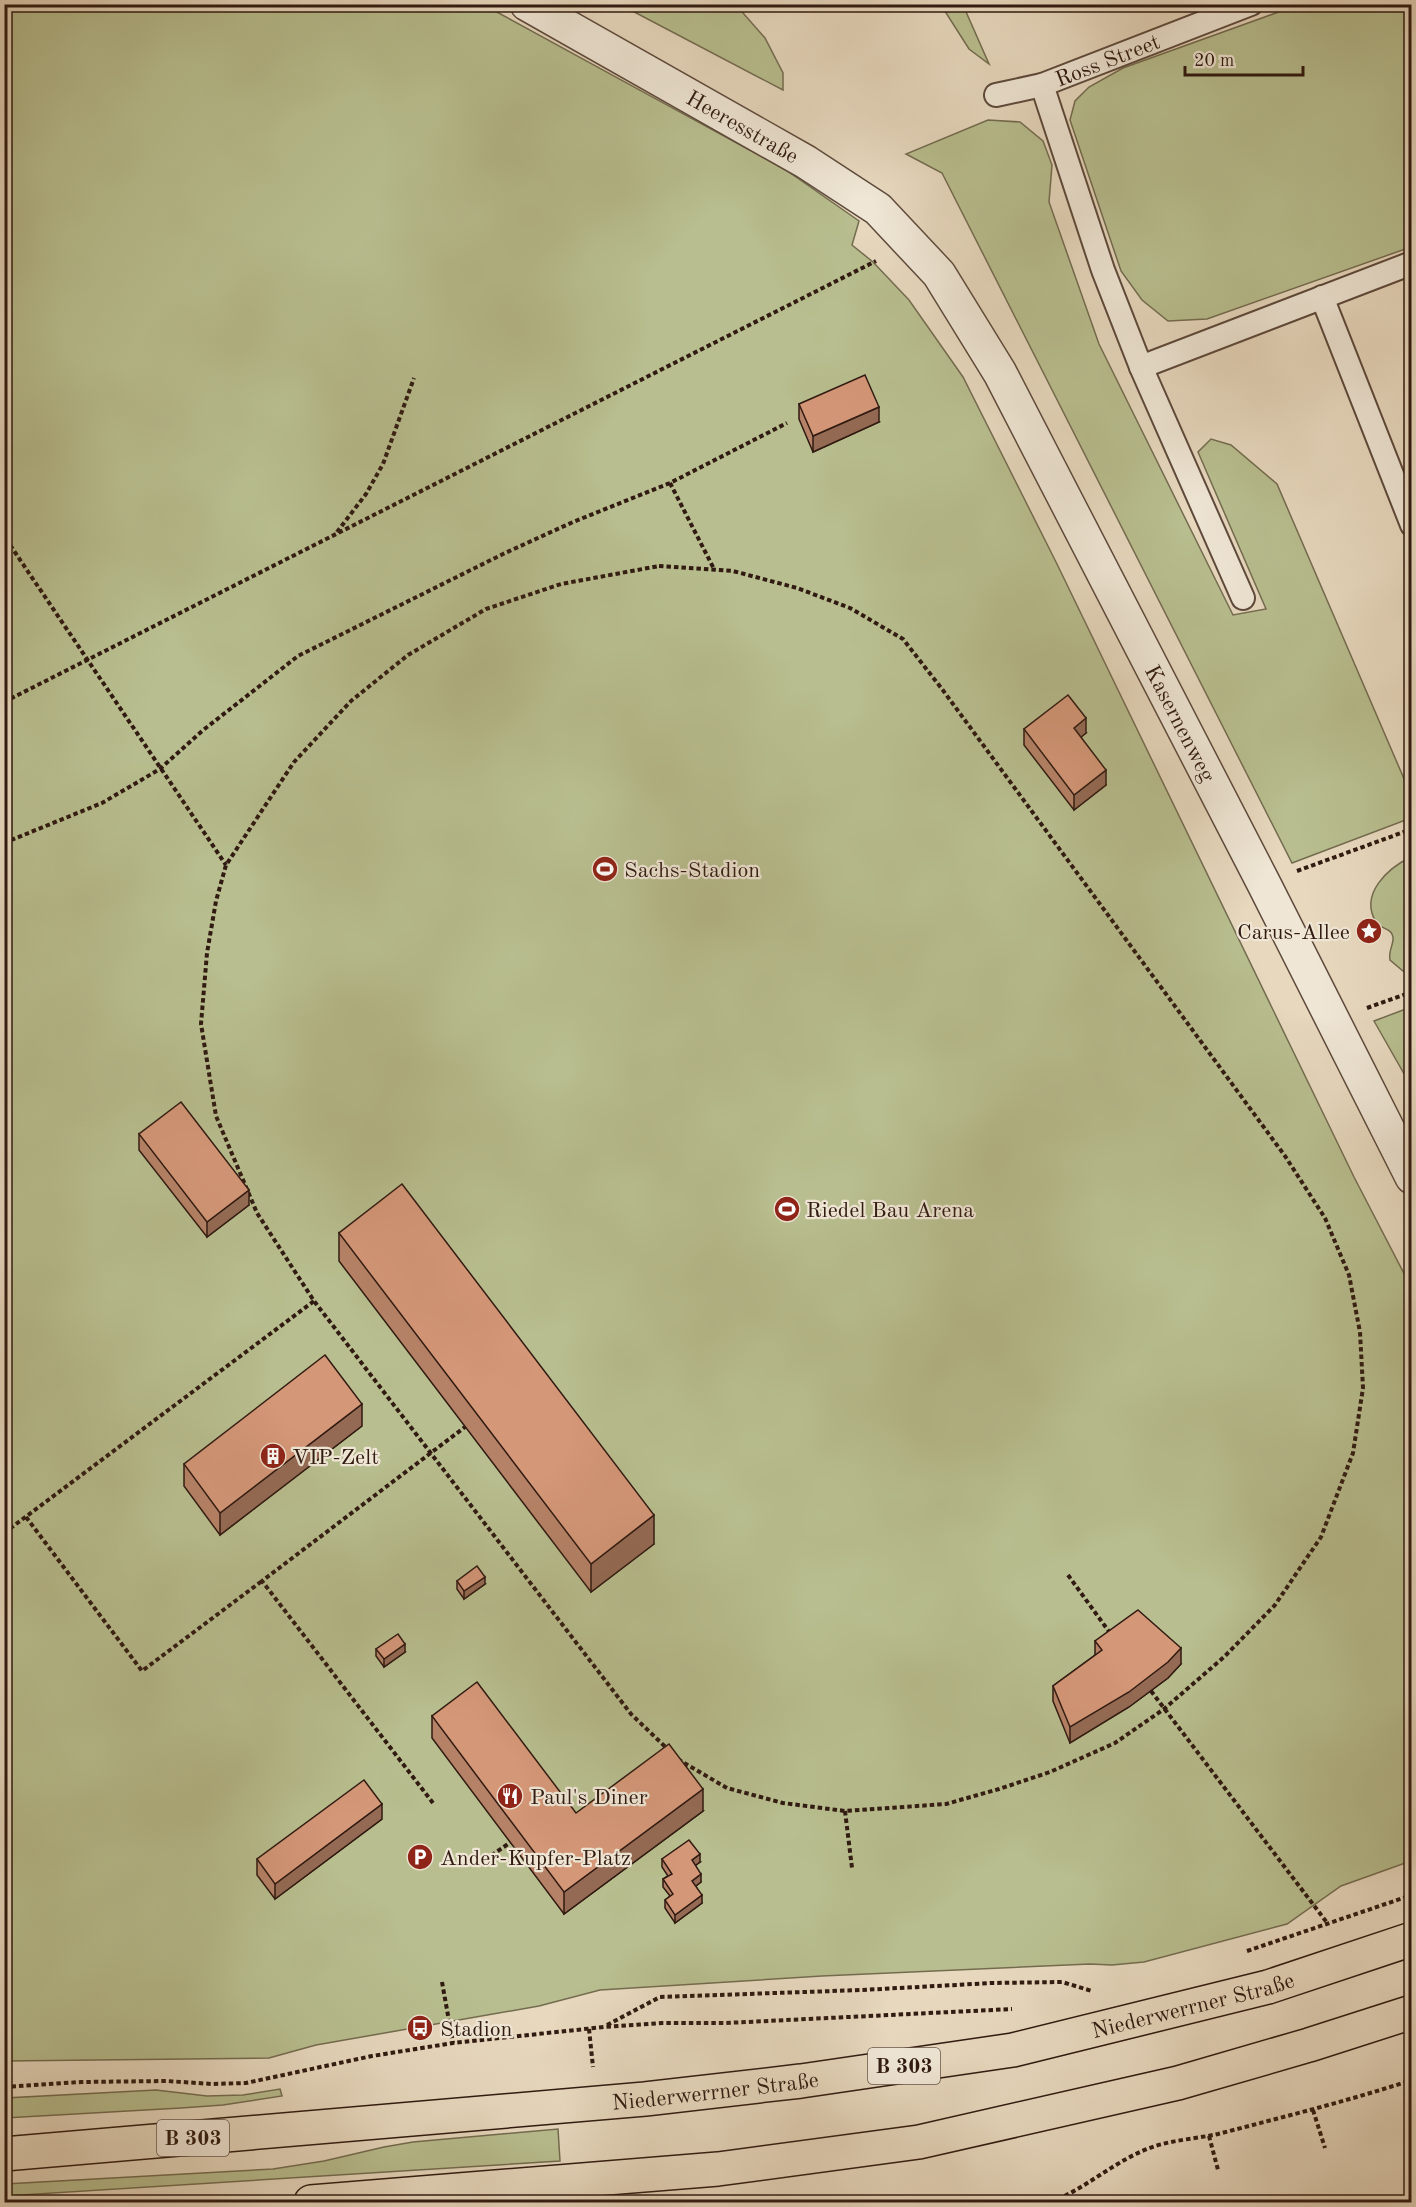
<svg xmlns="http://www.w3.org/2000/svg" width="1416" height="2207" viewBox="0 0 1416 2207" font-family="'Old Standard TT',serif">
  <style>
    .green { fill: #b8be8f; stroke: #746c50; stroke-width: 1.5 }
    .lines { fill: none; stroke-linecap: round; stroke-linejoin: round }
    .lane-casing { stroke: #5e4a3c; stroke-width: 26 }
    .street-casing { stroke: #5e4a3c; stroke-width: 36 }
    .primary-casing { stroke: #301a11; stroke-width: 36 }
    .path { stroke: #301a11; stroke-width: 4; stroke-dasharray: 4.5 3; stroke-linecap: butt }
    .lane { stroke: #efe6d5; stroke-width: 22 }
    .street { stroke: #efe6d5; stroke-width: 33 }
    .primary { stroke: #e7d8be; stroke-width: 33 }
    .wall { fill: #b68267; stroke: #301a11; stroke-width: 1.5 }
    .shaded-wall { fill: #946a54; stroke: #301a11; stroke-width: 1.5 }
    .building { fill: #d49778; stroke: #301a11; stroke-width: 1.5 }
    .labels { text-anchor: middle; stroke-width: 4.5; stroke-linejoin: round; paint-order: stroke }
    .shield { fill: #efe6d5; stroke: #69574c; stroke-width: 1.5 }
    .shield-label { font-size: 21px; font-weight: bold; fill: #301a11 }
    .street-label { font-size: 22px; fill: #301a11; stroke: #efe6d5 }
    .poi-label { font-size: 22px; fill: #301a11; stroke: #efe6d5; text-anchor: start }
  </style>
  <rect width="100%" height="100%" fill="#e7d8be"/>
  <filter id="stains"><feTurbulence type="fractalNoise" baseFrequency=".00333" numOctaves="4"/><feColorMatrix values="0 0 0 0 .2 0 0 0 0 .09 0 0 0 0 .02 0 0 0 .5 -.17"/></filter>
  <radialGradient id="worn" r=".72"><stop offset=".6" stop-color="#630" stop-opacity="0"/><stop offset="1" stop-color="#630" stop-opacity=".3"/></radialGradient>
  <g class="green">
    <polygon points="4,5 484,5 786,170 859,221 852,245 873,262 909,300 963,377 1056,562 1354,1177 1411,1287 1411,1861 1341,1886 1287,1924 1144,1962 1112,1965 1090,1964 822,1976 600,1990 539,2006 316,2045 269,2058 5,2061"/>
    <polygon points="621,5 736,5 765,38 783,73 783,90"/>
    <polygon points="941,5 963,5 989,64 969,49"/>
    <polygon points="1298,5 1411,5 1411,247 1207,319 1168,321 1142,300 1121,271 1070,120 1075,101 1089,87 1123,68"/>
    <polygon points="988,120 1020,122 1043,141 1052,165 1049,202 1099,344 1233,615 1266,609 1198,452 1211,439 1231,445 1277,484 1411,795 1411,818 1292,863 942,173 906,154"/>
    <path d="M1411,857V972L1403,971L1390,960C1388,951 1394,944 1393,937C1392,928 1380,929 1376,922C1359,894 1388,868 1411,857Z"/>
    <polygon points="1411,1007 1412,1007 1411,1086 1374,1021"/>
    <polygon points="280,2089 282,2096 223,2105 181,2108 5,2118 5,2098 156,2090 207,2096 243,2095"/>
    <polygon points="558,2129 560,2161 5,2196 5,2184 273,2169 324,2161 384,2147 413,2142"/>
  </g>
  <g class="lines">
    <g class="lane-casing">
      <g id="lane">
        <polyline points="1042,85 1103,270 1141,367 1243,598"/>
        <path id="s1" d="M996,95L1042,85L1251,4"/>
        <polyline points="1322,297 1412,525"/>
        <polyline points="1141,367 1412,263"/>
      </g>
    </g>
    <g class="street-casing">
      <g id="street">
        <path id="s2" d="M527,4L806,162L878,209L939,274L1000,373L1264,884L1412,1177"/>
      </g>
    </g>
    <g class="primary-casing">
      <g id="primary">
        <path id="s3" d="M4,2154L645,2099L801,2081L1013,2050L1268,1987L1412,1939"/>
        <polyline points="311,2202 718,2169 919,2142 1178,2083 1309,2045 1412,2012"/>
      </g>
    </g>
    <g class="path">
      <polyline points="670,483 714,569"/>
      <polyline points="337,532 366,494 383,464 414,378"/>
      <polyline points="6,539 226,865"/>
      <polygon points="659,566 733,571 797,588 850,608 903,639 942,689 1285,1156 1325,1218 1349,1275 1360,1332 1363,1388 1353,1453 1321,1537 1275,1605 1224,1657 1164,1709 1115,1743 1050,1772 999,1789 946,1804 845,1811 783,1803 727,1788 679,1760 631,1714 314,1301 257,1213 216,1116 201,1024 207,953 216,901 226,865 294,762 351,701 408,655 486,609 561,584"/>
      <polyline points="4,702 876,261"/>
      <polyline points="4,843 102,803 160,769 202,731 298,656 503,554 573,522 670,483 787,423"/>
      <polyline points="1297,871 1412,829"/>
      <polyline points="1367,1008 1412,992"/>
      <polyline points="26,1517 142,1671 262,1581"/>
      <polyline points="4,1533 314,1301"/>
      <polyline points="1068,1575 1110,1633"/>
      <polyline points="1151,1691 1328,1924"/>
      <polyline points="433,1803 262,1581 465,1427"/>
      <polyline points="845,1811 852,1868"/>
      <polyline points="479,1864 511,1842"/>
      <polyline points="1247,1951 1412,1895"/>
      <polyline points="442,1982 453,2043"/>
      <polyline points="607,2025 660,1997 862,1990 992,1983 1062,1982 1092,1991"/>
      <polyline points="589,2029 593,2067"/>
      <polyline points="4,2087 81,2082 167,2081 212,2084 246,2083 372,2056 453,2043 604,2027 662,2023 726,2023 1012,2009"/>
      <polyline points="1313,2110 1325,2148"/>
      <polyline points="1209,2136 1218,2170"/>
      <path d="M1051,2202C1085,2189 1112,2163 1147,2149C1169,2140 1195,2139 1218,2134C1283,2117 1348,2101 1412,2080"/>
    </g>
    <use href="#lane" class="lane"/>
    <use href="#street" class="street"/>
    <use href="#primary" class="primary"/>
  </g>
  <g class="wall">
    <polygon points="799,404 879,422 813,452 799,419"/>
    <polygon points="1024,729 1086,733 1081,737 1106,785 1074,810 1024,745"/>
    <polygon points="139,1134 249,1205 207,1237 139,1150"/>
    <polygon points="339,1233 654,1544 591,1592 339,1261"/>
    <polygon points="362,1426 220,1535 184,1486 184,1464"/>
    <polygon points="457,1581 485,1584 464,1599 457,1589"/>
    <polygon points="1095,1641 1181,1664 1168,1678 1129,1707 1070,1743 1053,1701 1053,1686 1095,1655"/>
    <polygon points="376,1649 405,1652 384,1667 376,1656"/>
    <polygon points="432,1716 576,1813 703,1811 564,1914 432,1738"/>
    <polygon points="382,1819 275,1899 257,1875 257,1859"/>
    <polygon points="662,1859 700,1862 695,1865 701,1882 696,1886 702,1903 675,1923 665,1908 665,1900 670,1896 663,1887 663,1879 668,1876 662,1867"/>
  </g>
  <g class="shaded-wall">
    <polygon points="879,407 879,422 813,452 813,436"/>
    <polygon points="1086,718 1086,733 1074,743 1074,728"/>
    <polygon points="1106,770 1106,785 1074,810 1074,795"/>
    <polygon points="249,1190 249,1205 207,1237 207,1222"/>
    <polygon points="362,1404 362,1426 220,1535 220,1513"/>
    <polygon points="654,1515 654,1544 591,1592 591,1564"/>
    <polygon points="485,1577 485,1584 464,1599 464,1591"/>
    <polygon points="405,1644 405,1652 384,1667 384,1659"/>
    <polygon points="1181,1648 1181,1664 1168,1678 1129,1707 1070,1743 1070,1727"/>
    <polygon points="703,1789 703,1811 564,1914 564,1892"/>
    <polygon points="382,1804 382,1819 275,1899 275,1884"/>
    <polygon points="700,1854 700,1862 692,1868 692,1860"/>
    <polygon points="701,1874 701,1882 692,1889 692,1881"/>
    <polygon points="702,1895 702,1903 675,1923 675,1915"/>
  </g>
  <g class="building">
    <polygon points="865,375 879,407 813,436 799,404"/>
    <polygon points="1068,695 1086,718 1074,728 1106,770 1074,795 1024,729"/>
    <polygon points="181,1102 249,1190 207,1222 139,1134"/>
    <polygon points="402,1184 654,1515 591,1564 339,1233"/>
    <polygon points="325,1355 362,1404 220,1513 184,1464"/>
    <polygon points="477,1566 485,1577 464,1591 457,1581"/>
    <polygon points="1138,1610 1181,1648 1168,1662 1129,1692 1070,1727 1053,1686 1102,1650 1095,1641"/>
    <polygon points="398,1634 405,1644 384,1659 376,1649"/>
    <polygon points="477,1682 576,1813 669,1744 703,1789 564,1892 432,1716"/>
    <polygon points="364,1780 382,1804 275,1884 257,1859"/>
    <polygon points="689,1840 700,1854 692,1860 701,1874 692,1881 702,1895 675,1915 665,1900 673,1894 663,1879 672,1874 662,1859"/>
  </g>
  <defs>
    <g id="stadium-disc" transform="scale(1.35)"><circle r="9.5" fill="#8f2418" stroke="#efe6d5"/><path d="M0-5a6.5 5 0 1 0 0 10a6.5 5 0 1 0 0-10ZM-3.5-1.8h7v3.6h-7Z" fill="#fff"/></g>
    <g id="sight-disc" transform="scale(1.35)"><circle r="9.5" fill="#8f2418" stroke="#efe6d5"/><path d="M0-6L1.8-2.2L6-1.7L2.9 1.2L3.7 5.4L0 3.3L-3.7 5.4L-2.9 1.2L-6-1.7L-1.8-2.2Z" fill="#fff"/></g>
    <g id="building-disc" transform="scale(1.35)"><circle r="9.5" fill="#8f2418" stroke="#efe6d5"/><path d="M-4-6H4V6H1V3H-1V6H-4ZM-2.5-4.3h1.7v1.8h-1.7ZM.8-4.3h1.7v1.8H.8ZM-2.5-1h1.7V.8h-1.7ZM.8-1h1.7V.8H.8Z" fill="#fff"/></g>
    <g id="restaurant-disc" transform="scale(1.35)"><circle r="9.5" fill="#8f2418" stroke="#efe6d5"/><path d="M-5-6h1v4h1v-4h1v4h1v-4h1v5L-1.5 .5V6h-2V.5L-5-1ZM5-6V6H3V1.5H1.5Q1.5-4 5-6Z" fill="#fff"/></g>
    <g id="parking-disc" transform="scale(1.35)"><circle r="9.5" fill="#8f2418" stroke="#efe6d5"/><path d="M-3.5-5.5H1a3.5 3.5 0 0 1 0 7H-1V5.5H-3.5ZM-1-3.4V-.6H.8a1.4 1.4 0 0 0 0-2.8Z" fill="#fff"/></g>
    <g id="bus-disc" transform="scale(1.35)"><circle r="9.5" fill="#8f2418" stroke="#efe6d5"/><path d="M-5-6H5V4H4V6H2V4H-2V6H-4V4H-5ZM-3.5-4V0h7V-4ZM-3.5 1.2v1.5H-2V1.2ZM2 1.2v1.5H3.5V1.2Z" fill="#fff"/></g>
  </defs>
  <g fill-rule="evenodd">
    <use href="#stadium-disc" x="605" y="869"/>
    <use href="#sight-disc" x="1369" y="931"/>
    <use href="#stadium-disc" x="787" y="1209"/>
    <use href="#building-disc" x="273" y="1456"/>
    <use href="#restaurant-disc" x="510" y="1796"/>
    <use href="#parking-disc" x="420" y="1857"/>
    <use href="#bus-disc" x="420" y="2028"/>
  </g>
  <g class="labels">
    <g class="shield">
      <rect x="868" y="2048" width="72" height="36" rx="4.5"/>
      <rect x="157" y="2120" width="72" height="36" rx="4.5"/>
    </g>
    <g class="shield-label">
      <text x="904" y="2073">B 303</text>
      <text x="193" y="2145">B 303</text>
    </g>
    <g class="street-label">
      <text dy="8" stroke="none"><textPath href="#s1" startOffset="117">Ross Street</textPath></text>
      <text dy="8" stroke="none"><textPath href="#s2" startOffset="248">Heeresstraße</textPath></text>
      <text dy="8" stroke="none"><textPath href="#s2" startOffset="1006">Kasernenweg</textPath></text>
      <text dy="8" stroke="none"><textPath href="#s3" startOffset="1200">Niederwerrner Straße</textPath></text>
      <text dy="8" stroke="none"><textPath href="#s3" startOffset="714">Niederwerrner Straße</textPath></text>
    </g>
    <g class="poi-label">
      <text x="624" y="877">Sachs-Stadion</text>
      <text x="1350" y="939" text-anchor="end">Carus-Allee</text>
      <text x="806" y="1217">Riedel Bau Arena</text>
      <text x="292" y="1464">VIP-Zelt</text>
      <text x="530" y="1804">Paul's Diner</text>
      <text x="440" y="1865">Ander-Kupfer-Platz</text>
      <text x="440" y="2036">Stadion</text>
    </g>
  </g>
  <rect width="1416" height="2207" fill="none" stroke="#e7d8be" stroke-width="24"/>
  <rect x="6" y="6" width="1404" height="2195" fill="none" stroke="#301a11" stroke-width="3"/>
  <rect x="12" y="12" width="1392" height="2183" fill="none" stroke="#301a11" stroke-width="1.5"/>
  <path d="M1185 66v9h118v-9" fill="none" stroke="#301a11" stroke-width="3"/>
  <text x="1194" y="66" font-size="18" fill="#301a11" stroke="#efe6d5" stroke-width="4.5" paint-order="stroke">20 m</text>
  <rect width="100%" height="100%" filter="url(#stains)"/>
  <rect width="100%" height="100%" fill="url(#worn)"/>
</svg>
